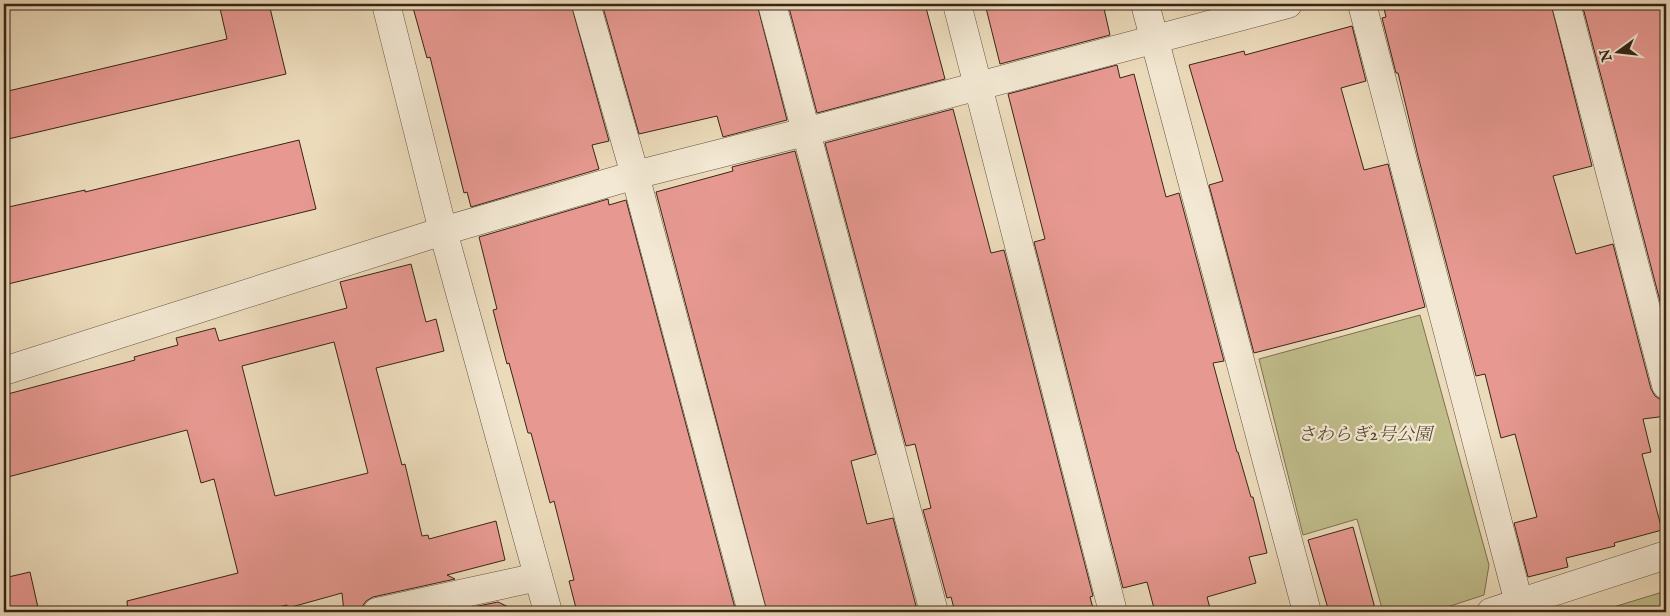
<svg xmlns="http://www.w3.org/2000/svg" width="1670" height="616" viewBox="0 0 1670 616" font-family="'IM FELL English','Noto Serif JP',serif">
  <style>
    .green { fill: #c0bd8b; stroke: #7c7151 }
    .building { fill: #e79991; stroke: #372517; fill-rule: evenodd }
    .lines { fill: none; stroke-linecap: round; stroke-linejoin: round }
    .street-casing { stroke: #645240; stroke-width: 29 }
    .street { stroke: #f3e8d3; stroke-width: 28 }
    .labels { text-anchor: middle; stroke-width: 4.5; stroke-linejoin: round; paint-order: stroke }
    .park-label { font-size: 18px; font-style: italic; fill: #594b34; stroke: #f3e8d3 }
  </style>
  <rect width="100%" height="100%" fill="#ecdbbb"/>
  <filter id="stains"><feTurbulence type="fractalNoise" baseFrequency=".004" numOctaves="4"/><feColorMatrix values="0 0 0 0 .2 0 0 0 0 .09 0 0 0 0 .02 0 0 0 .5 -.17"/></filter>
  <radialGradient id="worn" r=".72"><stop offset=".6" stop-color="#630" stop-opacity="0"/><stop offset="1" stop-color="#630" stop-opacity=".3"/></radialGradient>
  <g class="green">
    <polygon points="1420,315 1489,565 1484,595 1432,612 1383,612 1357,519 1303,535 1259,359"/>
    <polygon points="1666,591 1666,612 1597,612"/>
  </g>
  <g class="building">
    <polygon points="219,4 269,4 286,74 4,140 4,92 227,39"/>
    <polygon points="412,4 571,4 609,141 592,145 599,169 471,207 467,192 464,193 430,57 427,58"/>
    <polygon points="602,4 757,4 787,120 723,137 717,116 639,134"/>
    <polygon points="788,4 925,4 945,79 817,113"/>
    <polygon points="985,4 1103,4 1110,35 1000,64"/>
    <polygon points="1383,4 1551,4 1592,166 1553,176 1576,254 1613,244 1651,389 1655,396 1661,400 1666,400 1666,416 1643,419 1651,452 1642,454 1662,530 1614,543 1615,546 1566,558 1568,567 1528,577 1514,523 1537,517 1515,434 1501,438 1485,374 1476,376 1418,156 1398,73 1396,73 1382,18 1386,17"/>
    <polygon points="1582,4 1666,4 1666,324 1643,236"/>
    <polygon points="1352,26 1366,81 1341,88 1364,170 1388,164 1425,307 1347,329 1254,353 1209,185 1223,181 1189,65 1244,51 1245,55"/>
    <polygon points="1117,65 1120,78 1134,74 1166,197 1179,193 1224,361 1213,363 1237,452 1238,452 1251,497 1253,497 1267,553 1249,557 1256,583 1207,597 1211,612 1155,612 1147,582 1123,588 1034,242 1045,239 1008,94"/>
    <polygon points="953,109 991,253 1004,250 1093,596 1090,597 1094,612 955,612 951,597 947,598 923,510 931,508 915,444 906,446 825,143"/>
    <polygon points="299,140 316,209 4,285 4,208 85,190 85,192"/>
    <polygon points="795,151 876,454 851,461 867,524 893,518 916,606 895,612 767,612 656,192 733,171 732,167"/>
    <polygon points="608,199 609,205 626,200 736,612 577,612 569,581 574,580 554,501 550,503 531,433 528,433 509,363 507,364 493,310 497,309 479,237"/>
    <path d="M411,264L426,322L436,319L444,351L376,368L402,465L405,464L422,536L428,535L429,539L496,521L505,560L447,575L455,579L373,597L366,601L362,607V612H344L342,593L288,608L287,605L256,612H128L127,601L238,573L214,479L201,483L187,430L4,478V395L135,360L134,357L178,345L176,338L215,328L219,341L347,308L340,282ZM334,342L368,473L275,496L242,366Z"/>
    <polygon points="1353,527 1376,612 1329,612 1308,540"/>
    <polygon points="30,572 39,612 4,612 4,578"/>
    <polygon points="498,602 519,612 449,612"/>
  </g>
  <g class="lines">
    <g class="street-casing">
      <g id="street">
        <polyline points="386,4 443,231 548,612"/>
        <polyline points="586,4 635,175 752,612"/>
        <polyline points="772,4 934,612"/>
        <polyline points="957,4 1113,612"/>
        <polyline points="1145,4 1307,612"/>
        <polyline points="1362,4 1519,603"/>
        <polyline points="1566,4 1666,385"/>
        <polyline points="4,371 443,231 635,175 805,132 1288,4"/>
        <polyline points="377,612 538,577"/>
        <polyline points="1491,612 1666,555"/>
      </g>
    </g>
    <use href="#street" class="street"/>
  </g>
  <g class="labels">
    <g class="park-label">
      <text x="1365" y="440">さわらぎ2号公園</text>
    </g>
  </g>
  <rect width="1670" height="616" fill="none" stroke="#ecdbbb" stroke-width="20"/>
  <rect x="5" y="5" width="1660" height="606" fill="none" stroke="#372517" stroke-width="2.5"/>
  <rect x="10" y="10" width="1650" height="596" fill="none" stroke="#372517"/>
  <g transform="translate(1618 52) rotate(255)" stroke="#f3e8d3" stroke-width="4" paint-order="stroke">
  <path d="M0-4L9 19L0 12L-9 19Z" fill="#372517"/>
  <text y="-8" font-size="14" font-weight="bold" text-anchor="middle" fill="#372517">N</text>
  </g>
  <rect width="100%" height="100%" filter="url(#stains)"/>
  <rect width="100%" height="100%" fill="url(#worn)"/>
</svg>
